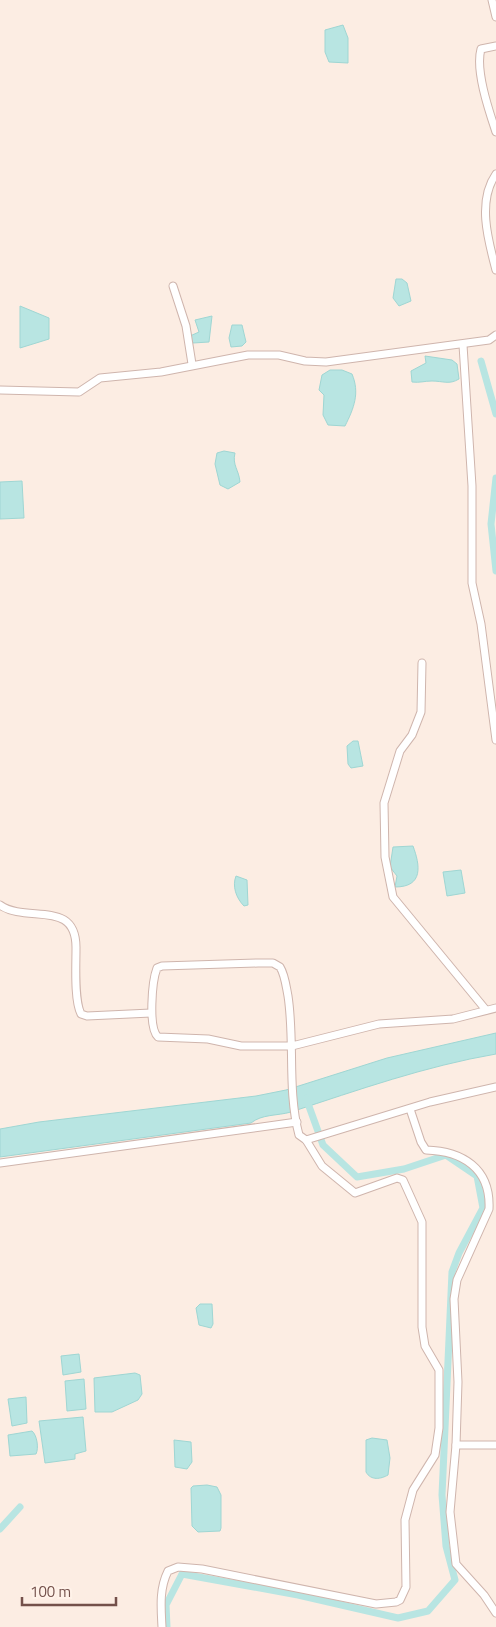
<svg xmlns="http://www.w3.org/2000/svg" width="496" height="1627" viewBox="0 0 496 1627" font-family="'Titillium Web',sans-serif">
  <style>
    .water { fill: #b8e5e2; stroke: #9fd6d3 }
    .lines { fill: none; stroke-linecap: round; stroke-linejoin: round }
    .canal { stroke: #b8e5e2; stroke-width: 7 }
    .minor-casing { stroke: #cfb5ad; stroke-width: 9 }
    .minor { stroke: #fff; stroke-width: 7 }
  </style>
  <rect width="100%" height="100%" fill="#fcede3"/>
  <g class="water">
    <polygon points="343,25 348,38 348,63 329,62 325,52 325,30"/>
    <polygon points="396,279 402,279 407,283 411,301 399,306 393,298"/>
    <polygon points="20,306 49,318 49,339 20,348"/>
    <polygon points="212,316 209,342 193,343 190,336 199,332 195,320"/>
    <polygon points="232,325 242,325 246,342 242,346 231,347 229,338"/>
    <path d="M425,356L452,360L457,364L459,379C449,385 443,381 432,381C424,381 420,383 412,382L411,371L426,363Z"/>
    <path d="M330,370H342L352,374C360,393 354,408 345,426L328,425L323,415L324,395L319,390L322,375Z"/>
    <path d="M224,451L235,453C232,465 239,470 240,482L228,489L220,485L215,464L217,453Z"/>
    <polygon points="22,481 24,518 0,519 0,482"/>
    <polygon points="353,741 358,741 363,766 351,768 348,764 347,746"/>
    <path d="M413,846C420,865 424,887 395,887L397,876L390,867L393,847Z"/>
    <polygon points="461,870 465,893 447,896 443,872"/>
    <path d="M236,876L247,880L248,905L244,906C236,898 232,886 236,876Z"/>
    <path d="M496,1033V1054C426,1066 358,1090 291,1112C277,1116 262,1114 251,1123L0,1157V1129L39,1122L256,1096L286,1090L387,1058Z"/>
    <polygon points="200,1304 212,1304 213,1324 211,1328 199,1325 196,1308"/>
    <polygon points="79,1354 81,1372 63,1375 61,1356"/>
    <polygon points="135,1373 140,1375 142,1394 138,1400 112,1412 95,1412 94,1378"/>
    <polygon points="84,1379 86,1409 67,1411 65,1381"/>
    <polygon points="26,1397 27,1423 12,1426 8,1399"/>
    <polygon points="83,1417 86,1451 75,1454 75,1459 45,1463 39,1421"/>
    <path d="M32,1431C37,1435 39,1448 36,1454L10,1456L8,1435Z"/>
    <path d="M372,1438L387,1440L390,1458L388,1475C381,1479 371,1481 366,1472V1440Z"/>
    <polygon points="174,1440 191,1442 192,1462 187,1469 175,1467"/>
    <polygon points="207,1485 217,1487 221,1495 221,1528 220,1531 198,1532 192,1526 191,1488 193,1486"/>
  </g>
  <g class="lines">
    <g class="canal">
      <polyline points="481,361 496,414"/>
      <polyline points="496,478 491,524 496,571"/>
      <polyline points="0,1529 20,1507"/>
      <polyline points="167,1627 166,1605 182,1574 298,1595 398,1618 428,1611 455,1580 446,1546 442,1495 452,1272 459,1253 483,1208 477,1176 446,1155 404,1169 357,1177 323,1145 306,1098"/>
    </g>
    <g class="minor-casing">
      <g id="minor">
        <polyline points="492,0 496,17"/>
        <path d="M496,46L481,49C475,70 489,111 496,132"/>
        <path d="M496,174C477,201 488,240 496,270"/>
        <polyline points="173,286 186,326 192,364"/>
        <polyline points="463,345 472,486 472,583 481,624 496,740"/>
        <polyline points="0,390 79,392 100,378 161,372 248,355 279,355 305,361 326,362 489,340 496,335"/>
        <polyline points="422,663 421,712 412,735 400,751 384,803 385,857 393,897 486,1010"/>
        <path d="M0,905C27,924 77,898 76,949C76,966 74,1000 81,1014L87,1016L151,1013"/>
        <path d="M410,1109L421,1142L426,1150C462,1151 491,1168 489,1209L457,1280L454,1299L458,1382L456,1445L450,1512L456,1564L484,1595L496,1613"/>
        <polyline points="306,1140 430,1102 496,1087"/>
        <polyline points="0,1163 297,1122"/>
        <polyline points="456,1445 496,1445"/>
        <path d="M162,1627C161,1608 159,1589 168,1571L178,1567L202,1569L376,1604L396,1602L400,1600L406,1587L405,1520L413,1490L435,1455L439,1428V1370L425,1346L422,1327V1222L403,1180L397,1178L355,1193L322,1166L306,1140L299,1135C287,1090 295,1042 288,996C286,986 285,975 280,967L273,963H258L162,966L157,968C152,981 148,1028 158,1037L208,1039L241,1046H292L379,1024L453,1019L496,1008"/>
      </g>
    </g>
    <use href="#minor" class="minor"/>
  </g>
  <path d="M22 1597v8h94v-8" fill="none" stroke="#73504a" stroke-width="2.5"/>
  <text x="30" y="1597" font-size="15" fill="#73504a" stroke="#fff2e9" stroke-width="4" paint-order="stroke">100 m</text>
</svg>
